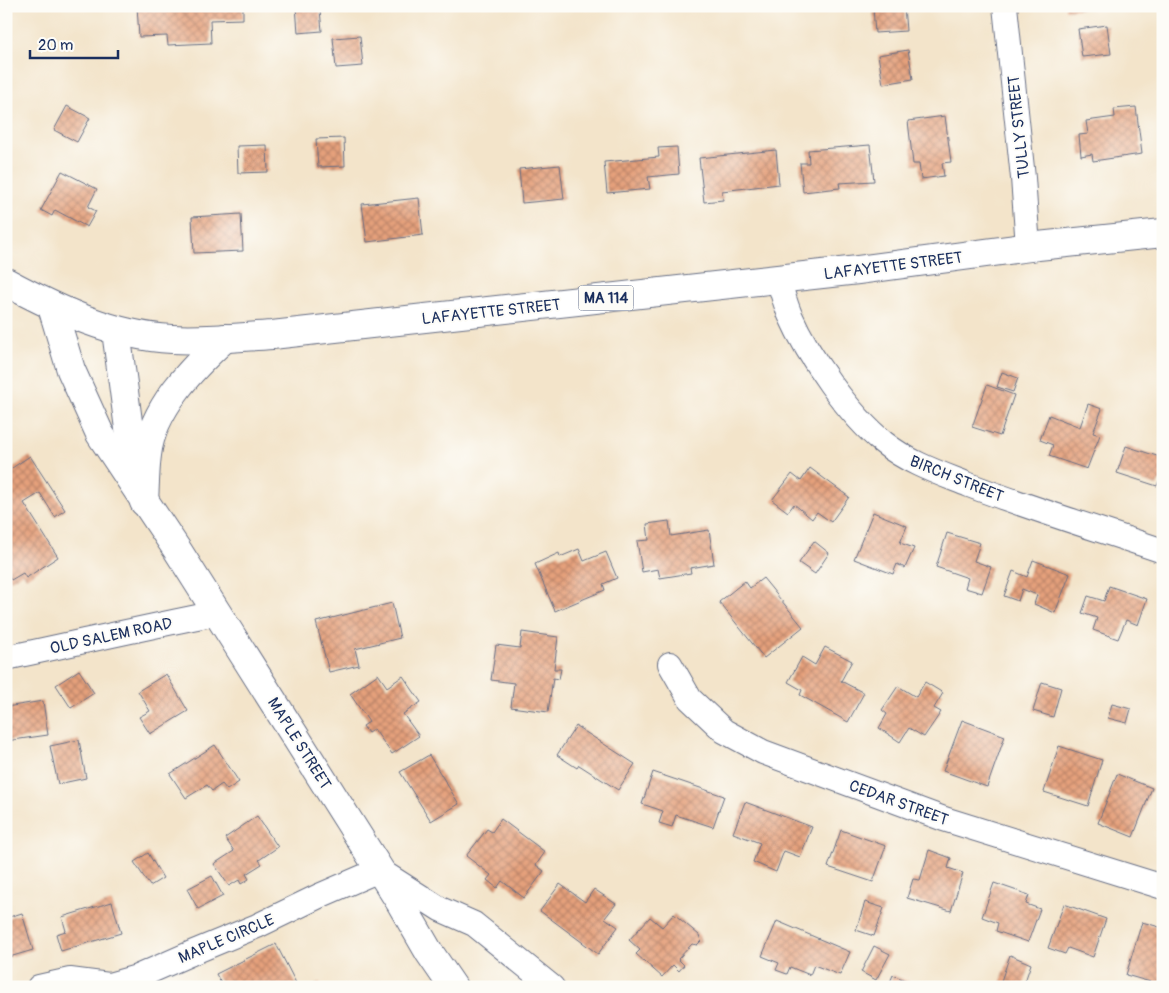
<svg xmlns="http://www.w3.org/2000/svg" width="1169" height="993" viewBox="0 0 1169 993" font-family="Pangolin,sans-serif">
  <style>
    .building { fill: url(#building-cross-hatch) }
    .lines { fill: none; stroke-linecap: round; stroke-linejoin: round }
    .street-casing { stroke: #676e84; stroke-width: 26 }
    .primary-casing { stroke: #676e84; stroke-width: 30 }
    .street { stroke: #fff; stroke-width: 24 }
    .primary { stroke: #fff; stroke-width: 28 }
    .labels { text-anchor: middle; stroke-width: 4; stroke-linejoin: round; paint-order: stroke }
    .shield { fill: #fdfcf7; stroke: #5f6c8c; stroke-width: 1 }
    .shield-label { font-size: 15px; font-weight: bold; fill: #1b2f5e }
    .street-label { font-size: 16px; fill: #1b2f5e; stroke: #fdfcf7 }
  </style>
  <defs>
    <pattern id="building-cross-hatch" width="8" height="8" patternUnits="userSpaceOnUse" patternTransform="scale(1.25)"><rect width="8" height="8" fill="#e5a07b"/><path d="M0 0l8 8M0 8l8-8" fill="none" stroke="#b98368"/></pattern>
  </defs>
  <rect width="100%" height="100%" fill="#fdfcf7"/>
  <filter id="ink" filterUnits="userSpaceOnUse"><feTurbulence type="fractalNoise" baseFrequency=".02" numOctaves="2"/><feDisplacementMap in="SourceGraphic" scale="10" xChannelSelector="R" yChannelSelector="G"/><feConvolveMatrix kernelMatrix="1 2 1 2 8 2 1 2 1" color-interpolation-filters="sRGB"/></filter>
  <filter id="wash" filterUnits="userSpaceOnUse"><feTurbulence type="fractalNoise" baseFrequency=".0096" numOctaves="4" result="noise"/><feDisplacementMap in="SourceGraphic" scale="20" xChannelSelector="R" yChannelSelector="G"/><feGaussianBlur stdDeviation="1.12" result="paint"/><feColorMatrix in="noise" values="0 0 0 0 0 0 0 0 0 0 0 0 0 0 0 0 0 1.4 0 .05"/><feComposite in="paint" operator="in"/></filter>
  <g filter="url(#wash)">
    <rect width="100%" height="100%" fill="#f3e4ca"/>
    <g id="blocks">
      <g class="building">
        <polygon points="137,6 243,6 243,19 210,20 211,43 168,45 167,36 139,37"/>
        <polygon points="296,6 332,6 332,9 320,10 322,31 298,33"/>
        <polygon points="904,6 906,31 875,33 873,8"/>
        <polygon points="1065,6 1095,6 1095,8 1065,10"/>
        <polygon points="1107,25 1111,54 1082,57 1078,29"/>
        <polygon points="360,36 363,66 336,68 333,38"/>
        <polygon points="908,50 913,79 883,84 878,55"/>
        <polygon points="67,106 90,118 77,142 54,130"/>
        <polygon points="1136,107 1142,154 1093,161 1092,154 1081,156 1079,135 1088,134 1086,121 1115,117 1114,109"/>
        <polygon points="945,116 951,162 942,163 944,176 921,179 919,164 913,164 908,121"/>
        <polygon points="344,138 345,166 318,167 316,139"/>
        <polygon points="267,145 268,172 238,173 237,146"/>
        <polygon points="870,145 874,181 839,183 840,188 803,192 800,163 809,163 808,150"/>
        <polygon points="677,147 679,174 648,177 650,189 607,193 604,162 659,157 658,148"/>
        <polygon points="776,150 779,184 722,191 723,200 704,202 699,158"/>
        <polygon points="560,165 564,199 522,203 519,169"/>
        <polygon points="62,171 97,189 88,207 96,211 87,227 55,210 52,216 41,210"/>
        <polygon points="419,198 423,235 367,242 362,204"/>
        <polygon points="241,214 243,251 194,253 192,217"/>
        <polygon points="1002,372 1018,378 1013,392 997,387"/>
        <polygon points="987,385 1014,395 1000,436 972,427"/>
        <polygon points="1088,404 1102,409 1093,433 1100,435 1087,469 1049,456 1053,445 1040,440 1049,415 1080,427"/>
        <polygon points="1126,446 1163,458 1163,482 1159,481 1157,486 1117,473"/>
        <polygon points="30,456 65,510 55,517 40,493 24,503 58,557 26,578 23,573 11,580 6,573 6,472"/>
        <polygon points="810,468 849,497 831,522 817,512 812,519 794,504 788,512 772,500 792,474 801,481"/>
        <polygon points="873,512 907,526 900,543 914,548 905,568 897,564 893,574 854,559"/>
        <polygon points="669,521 671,536 709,530 714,564 690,568 691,573 660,578 658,569 642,572 637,541 649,540 647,524"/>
        <polygon points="947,533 980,543 974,561 991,567 982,593 965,588 968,578 936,567"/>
        <polygon points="814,541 829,553 815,574 799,563"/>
        <polygon points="579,549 584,561 606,552 617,578 603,584 605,590 555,611 535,564 559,553 560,557"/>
        <polygon points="1033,560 1070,574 1055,613 1034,604 1037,595 1022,589 1018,601 1004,596 1013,571 1027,577"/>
        <polygon points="763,578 803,627 764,658 719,602 745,581 750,588"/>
        <polygon points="1109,586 1147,599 1138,625 1126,620 1118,639 1093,630 1097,618 1082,613 1088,596 1104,601"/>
        <polygon points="392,603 400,638 355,649 359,665 329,672 316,622"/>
        <polygon points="522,632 558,637 554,669 561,669 559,679 553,678 548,712 511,707 514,683 491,680 496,645 520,648"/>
        <polygon points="825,647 852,661 841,681 864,693 848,722 800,695 802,690 788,682 802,657 815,665"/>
        <polygon points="79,670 94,693 71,708 56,685"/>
        <polygon points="166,674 188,711 150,734 139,717 150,711 138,691"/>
        <polygon points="378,674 387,687 403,676 421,702 403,714 419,736 392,754 374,729 368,733 363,726 369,722 350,694"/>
        <polygon points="925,682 943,693 934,708 941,712 924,737 909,728 900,742 879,728 887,714 882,710 898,686 916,697"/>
        <polygon points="1042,682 1061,688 1053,717 1033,711"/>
        <polygon points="43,701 48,735 6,741 6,707"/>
        <polygon points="1112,704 1131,709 1127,723 1108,718"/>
        <polygon points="962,720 1005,736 987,787 943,771"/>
        <polygon points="576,726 635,764 618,790 579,765 577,768 557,755"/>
        <polygon points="79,740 86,778 58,784 50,746"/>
        <polygon points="215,745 239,782 227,790 222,784 212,791 207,785 186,798 170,774"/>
        <polygon points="1059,746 1102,760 1088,806 1044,792"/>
        <polygon points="429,755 459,804 431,821 400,772"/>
        <polygon points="653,772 724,796 713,827 676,815 672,827 659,823 663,811 642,804"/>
        <polygon points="1117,774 1152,788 1133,837 1098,823"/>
        <polygon points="745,802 812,827 800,857 784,851 776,872 753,862 760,843 733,833"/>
        <polygon points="257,816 278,847 259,860 262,864 246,874 249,879 241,884 239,880 229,886 214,864 234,851 225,838"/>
        <polygon points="501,819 545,852 536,865 544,871 524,898 502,881 497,888 487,880 491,875 466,856 487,829 492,832"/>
        <polygon points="841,830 886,846 873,882 828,867"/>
        <polygon points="929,850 951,858 948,868 963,873 951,911 907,898 913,879 920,880"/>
        <polygon points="148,853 163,878 150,886 134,862"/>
        <polygon points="212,876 223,896 198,909 187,889"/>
        <polygon points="994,883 1029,895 1026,904 1040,909 1028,942 996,931 998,923 982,917"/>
        <polygon points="560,884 585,902 594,889 616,904 605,918 618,927 598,954 540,911"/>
        <polygon points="112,902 121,933 61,951 56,934 66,931 62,917"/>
        <polygon points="865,902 884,908 874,936 856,930"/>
        <polygon points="1064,904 1106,919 1093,957 1068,948 1065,954 1048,948"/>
        <polygon points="22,913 33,950 6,958 6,918"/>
        <polygon points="674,914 699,935 701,941 697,945 692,944 678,959 684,965 679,971 673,965 662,977 636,954 640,950 629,940 650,917 662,927"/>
        <polygon points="777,921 850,952 840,975 814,965 810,975 790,967 787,974 776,970 779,963 762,956"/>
        <polygon points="1142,922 1163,928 1163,978 1161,985 1126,975"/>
        <polygon points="276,944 298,987 223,987 216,974"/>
        <polygon points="874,946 890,954 876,980 861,972"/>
        <polygon points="1010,955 1031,964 1023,987 1006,987 1000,984"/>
        <polygon points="893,975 921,987 888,987"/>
        <polygon points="319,982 323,987 313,987"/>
      </g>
    </g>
  </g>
  <g filter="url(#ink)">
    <use href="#blocks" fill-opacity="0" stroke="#676e84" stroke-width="1"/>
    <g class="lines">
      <g class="street-casing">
        <g id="street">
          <polyline points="1005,6 1023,178 1028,247"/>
          <path d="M778,279C782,291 785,303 790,315C808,356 849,415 884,443C909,463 939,473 969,485C1032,509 1098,529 1163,551"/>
          <path d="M6,658C77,643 146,627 217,613"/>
          <polyline points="670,664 690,699 724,731 763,752 944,819 1163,887"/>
          <polyline points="39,987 70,980 109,985 137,977 194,952 257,926 319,896 379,870 440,909 474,924 552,987"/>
        </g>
      </g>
      <g class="primary-casing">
        <g id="primary">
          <path d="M6,282C58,310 113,336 172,339C205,341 240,337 272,335L858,270L1038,246L1163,233"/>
          <polyline points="52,307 71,370 100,434 178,551 400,902 429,952 453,987"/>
          <polyline points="116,331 131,444 139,478"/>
          <path d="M144,502C145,486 145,470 147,455C152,409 192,368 225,338"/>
        </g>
      </g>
      <use href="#street" class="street"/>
      <use href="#primary" class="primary"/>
    </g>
  </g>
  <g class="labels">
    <rect class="shield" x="578.5" y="285.5" width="55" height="25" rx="4"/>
    <g class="shield-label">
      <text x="606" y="303">MA 114</text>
    </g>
    <g class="street-label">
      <text transform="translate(1018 127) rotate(-96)" y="6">TULLY STREET</text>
      <text transform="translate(893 265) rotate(-7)" y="6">LAFAYETTE STREET</text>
      <text transform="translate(491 311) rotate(-6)" y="6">LAFAYETTE STREET</text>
      <text transform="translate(957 478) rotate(22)" y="6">BIRCH STREET</text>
      <text transform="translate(111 635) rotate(-12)" y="6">OLD SALEM ROAD</text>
      <text transform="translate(300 743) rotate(58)" y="6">MAPLE STREET</text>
      <text transform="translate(899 802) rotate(20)" y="6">CEDAR STREET</text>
      <text transform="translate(226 938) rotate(-23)" y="6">MAPLE CIRCLE</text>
    </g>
  </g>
  <rect width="1169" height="993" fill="none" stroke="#fdfcf7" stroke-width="25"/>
  <path d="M30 50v8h88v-8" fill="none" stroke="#1b2f5e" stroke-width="2.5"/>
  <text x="38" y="50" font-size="15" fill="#1b2f5e" stroke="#fdfcf7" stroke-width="4" paint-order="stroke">20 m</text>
</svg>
